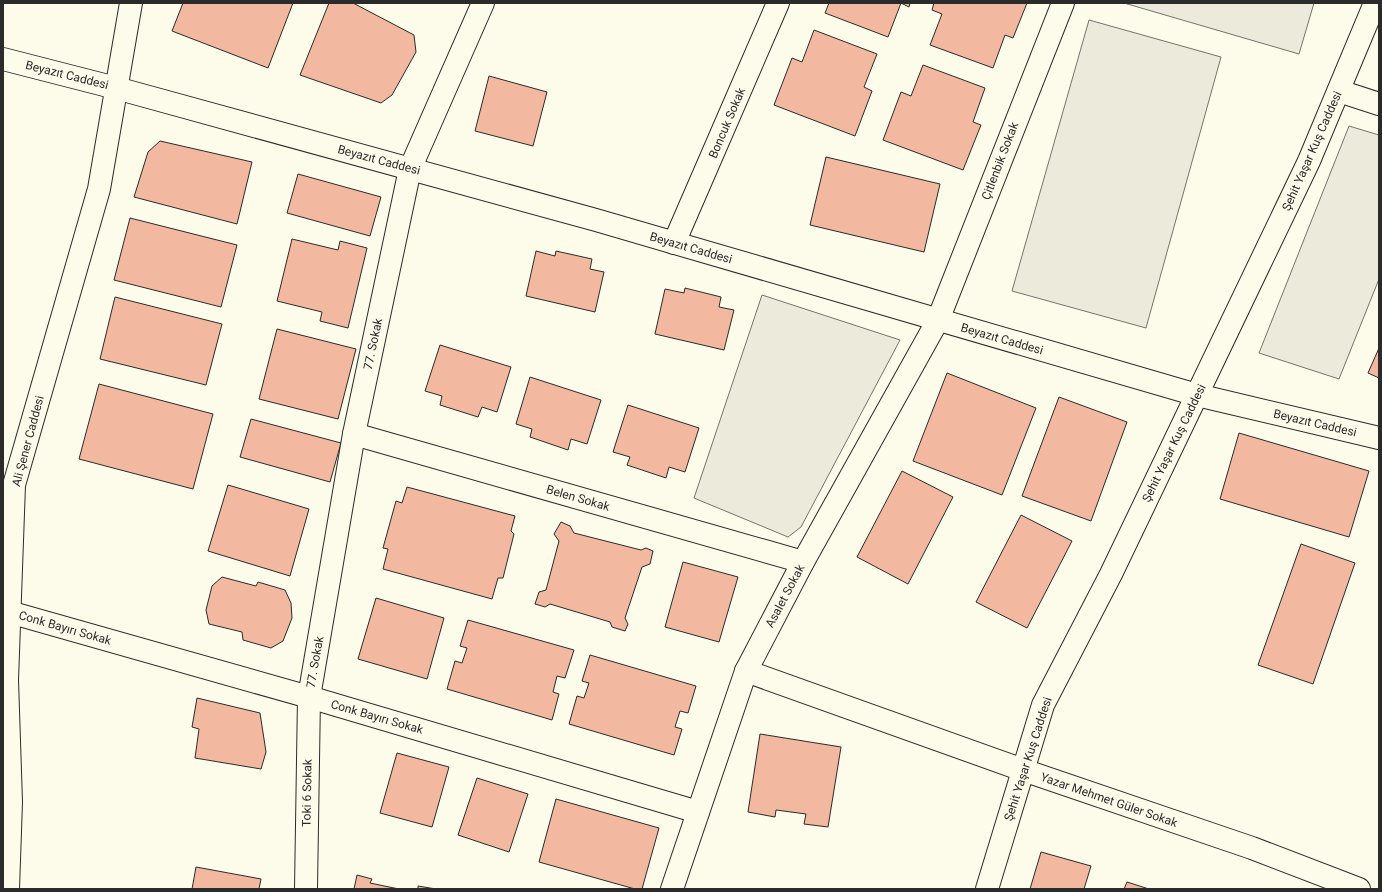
<svg xmlns="http://www.w3.org/2000/svg" width="1382" height="892" viewBox="0 0 1382 892" font-family="Roboto,sans-serif">
  <style>
    .green { fill: #ecebdb; stroke: #74746e }
    .parking { fill: #eceadb; stroke: #74746e }
    .building { fill: #f2b8a0; stroke: #2b2b2b }
    .lines { fill: none; stroke-linecap: round; stroke-linejoin: round }
    .street-casing { stroke: #2b2b2b; stroke-width: 24 }
    .secondary-casing { stroke: #2b2b2b; stroke-width: 24 }
    .street { stroke: #fdfbea; stroke-width: 22 }
    .secondary { stroke: #fdfbea; stroke-width: 22 }
    .labels { text-anchor: middle; stroke-width: 3; stroke-linejoin: round; paint-order: stroke }
    .street-label { font-size: 12px; fill: #2b2b2b; stroke: #fdfbea }
  </style>
  <rect width="100%" height="100%" fill="#fdfbea"/>
  <g class="green">
    <polygon points="1124,3 1314,3 1299,54"/>
    <polygon points="1089,20 1221,57 1146,328 1012,291"/>
    <polygon points="762,295 900,340 801,527 788,537 694,498"/>
  </g>
  <polygon class="parking" points="1349,126 1379,135 1379,279 1339,379 1259,353"/>
  <g class="building">
    <polygon points="183,3 293,3 268,68 172,31"/>
    <polygon points="329,3 353,3 414,35 416,52 392,95 381,103 300,75"/>
    <polygon points="829,3 910,3 909,7 901,3 888,37 825,13"/>
    <polygon points="934,3 1027,3 1013,38 1005,35 993,68 930,45 942,14 932,10"/>
    <polygon points="814,30 877,54 864,87 872,91 855,136 774,105 792,58 802,62"/>
    <polygon points="923,65 985,88 973,122 981,125 963,170 883,140 901,92 911,96"/>
    <polygon points="489,76 547,92 533,146 475,131"/>
    <polygon points="160,141 252,162 237,224 134,197 148,152"/>
    <polygon points="826,157 940,184 924,252 810,225"/>
    <polygon points="298,174 381,197 370,236 287,213"/>
    <polygon points="130,218 237,245 221,307 114,280"/>
    <polygon points="292,239 338,250 340,241 367,248 348,328 320,321 322,312 277,301"/>
    <polygon points="536,251 555,256 556,251 592,259 590,269 604,272 595,312 526,296"/>
    <polygon points="685,288 721,297 719,307 734,310 724,350 655,334 665,289 684,293"/>
    <polygon points="115,297 222,324 206,385 100,359"/>
    <polygon points="277,329 356,349 338,419 259,399"/>
    <polygon points="440,345 511,367 497,412 482,407 478,417 440,405 442,396 425,391"/>
    <polygon points="1379,348 1379,378 1368,373"/>
    <polygon points="947,373 1036,408 1002,495 913,461"/>
    <polygon points="530,377 601,400 587,444 571,439 568,450 530,437 532,429 516,424"/>
    <polygon points="99,384 213,414 193,489 79,459"/>
    <polygon points="1059,397 1127,422 1091,521 1022,496"/>
    <polygon points="628,405 699,428 685,472 669,467 666,478 627,465 630,457 613,452"/>
    <polygon points="251,419 341,443 330,482 240,457"/>
    <polygon points="1239,433 1369,471 1349,537 1220,499"/>
    <polygon points="902,471 953,497 908,584 857,557"/>
    <polygon points="228,485 309,509 290,576 208,551"/>
    <polygon points="407,487 515,516 511,531 514,534 503,578 498,578 492,599 383,569 388,549 383,548 396,501 402,503"/>
    <polygon points="1021,515 1072,541 1027,628 976,602"/>
    <polygon points="561,522 570,526 574,533 641,550 646,548 653,551 650,564 642,567 625,618 628,624 625,631 612,627 610,622 550,604 545,607 535,604 539,592 546,590 559,541 554,534"/>
    <polygon points="1301,544 1355,563 1313,684 1258,665"/>
    <polygon points="683,562 738,577 719,642 665,627"/>
    <polygon points="222,577 256,586 258,582 285,590 291,603 292,618 283,641 271,648 243,640 242,632 209,624 206,610 212,586"/>
    <polygon points="376,598 444,618 427,679 358,659"/>
    <polygon points="468,620 574,650 565,678 557,676 553,692 559,694 552,720 447,689 455,661 462,663 467,648 460,646"/>
    <polygon points="590,655 696,686 688,713 680,711 675,727 682,729 674,755 569,724 577,696 584,698 589,683 582,681"/>
    <polygon points="197,698 260,713 266,752 261,769 195,758 199,729 192,727"/>
    <polygon points="760,734 841,747 828,827 804,824 806,814 776,810 775,817 748,812"/>
    <polygon points="397,753 449,767 432,827 380,813"/>
    <polygon points="477,778 528,794 509,852 458,835"/>
    <polygon points="556,799 659,828 642,889 635,889 539,862"/>
    <polygon points="1041,852 1091,866 1084,889 1030,889"/>
    <polygon points="196,867 261,879 259,889 192,889"/>
    <polygon points="357,875 372,879 370,883 399,889 354,889"/>
    <polygon points="1127,882 1149,889 1124,889"/>
    <polygon points="418,886 436,889 418,889"/>
  </g>
  <g class="lines">
    <g class="street-casing">
      <g id="street">
        <polyline points="1339,91 1379,104"/>
        <polyline points="674,243 778,3"/>
        <polyline points="354,434 803,562"/>
        <polyline points="9,612 309,697 698,812"/>
        <polyline points="746,671 1023,770 1252,848 1359,889"/>
        <polyline points="8,889 11,802 7,680 14,485 99,189 131,3"/>
        <polyline points="306,889 309,697 354,434 410,169 483,3"/>
        <polyline points="672,889 746,671 803,562 938,320 1063,3"/>
        <polyline points="987,889 1043,705 1111,574 1309,161 1375,3"/>
      </g>
    </g>
    <g class="secondary-casing">
      <polyline id="secondary" points="3,59 116,88 596,220 1197,395 1379,438"/>
    </g>
    <use href="#street" class="street"/>
    <use href="#secondary" class="secondary"/>
  </g>
  <g class="labels">
    <g class="street-label">
      <text transform="translate(67 75) rotate(14)" y="4">Beyazıt Caddesi</text>
      <text transform="translate(727 123) rotate(-67)" y="4">Boncuk Sokak</text>
      <text transform="translate(1312 151) rotate(-66)" y="4">Şehit Yaşar Kuş Caddesi</text>
      <text transform="translate(379 160) rotate(15)" y="4">Beyazıt Caddesi</text>
      <text transform="translate(1000 161) rotate(-69)" y="4">Çitlenbik Sokak</text>
      <text transform="translate(691 248) rotate(16)" y="4">Beyazıt Caddesi</text>
      <text transform="translate(1002 339) rotate(16)" y="4">Beyazıt Caddesi</text>
      <text transform="translate(373 344) rotate(-78)" y="4">77. Sokak</text>
      <text transform="translate(1315 423) rotate(13)" y="4">Beyazıt Caddesi</text>
      <text transform="translate(28 441) rotate(-75)" y="4">Ali Şener Caddesi</text>
      <text transform="translate(1174 443) rotate(-64)" y="4">Şehit Yaşar Kuş Caddesi</text>
      <text transform="translate(578 498) rotate(16)" y="4">Belen Sokak</text>
      <text transform="translate(785 596) rotate(-62)" y="4">Asalet Sokak</text>
      <text transform="translate(65 628) rotate(16)" y="4">Conk Bayırı Sokak</text>
      <text transform="translate(315 662) rotate(-80)" y="4">77. Sokak</text>
      <text transform="translate(377 717) rotate(16)" y="4">Conk Bayırı Sokak</text>
      <text transform="translate(1028 759) rotate(-72)" y="4">Şehit Yaşar Kuş Caddesi</text>
      <text transform="translate(307 793) rotate(-89)" y="4">Toki 6 Sokak</text>
      <text transform="translate(1109 800) rotate(19)" y="4">Yazar Mehmet Güler Sokak</text>
    </g>
  </g>
  <rect width="1382" height="892" fill="none" stroke="#2b2b2b" stroke-width="8"/>
</svg>
